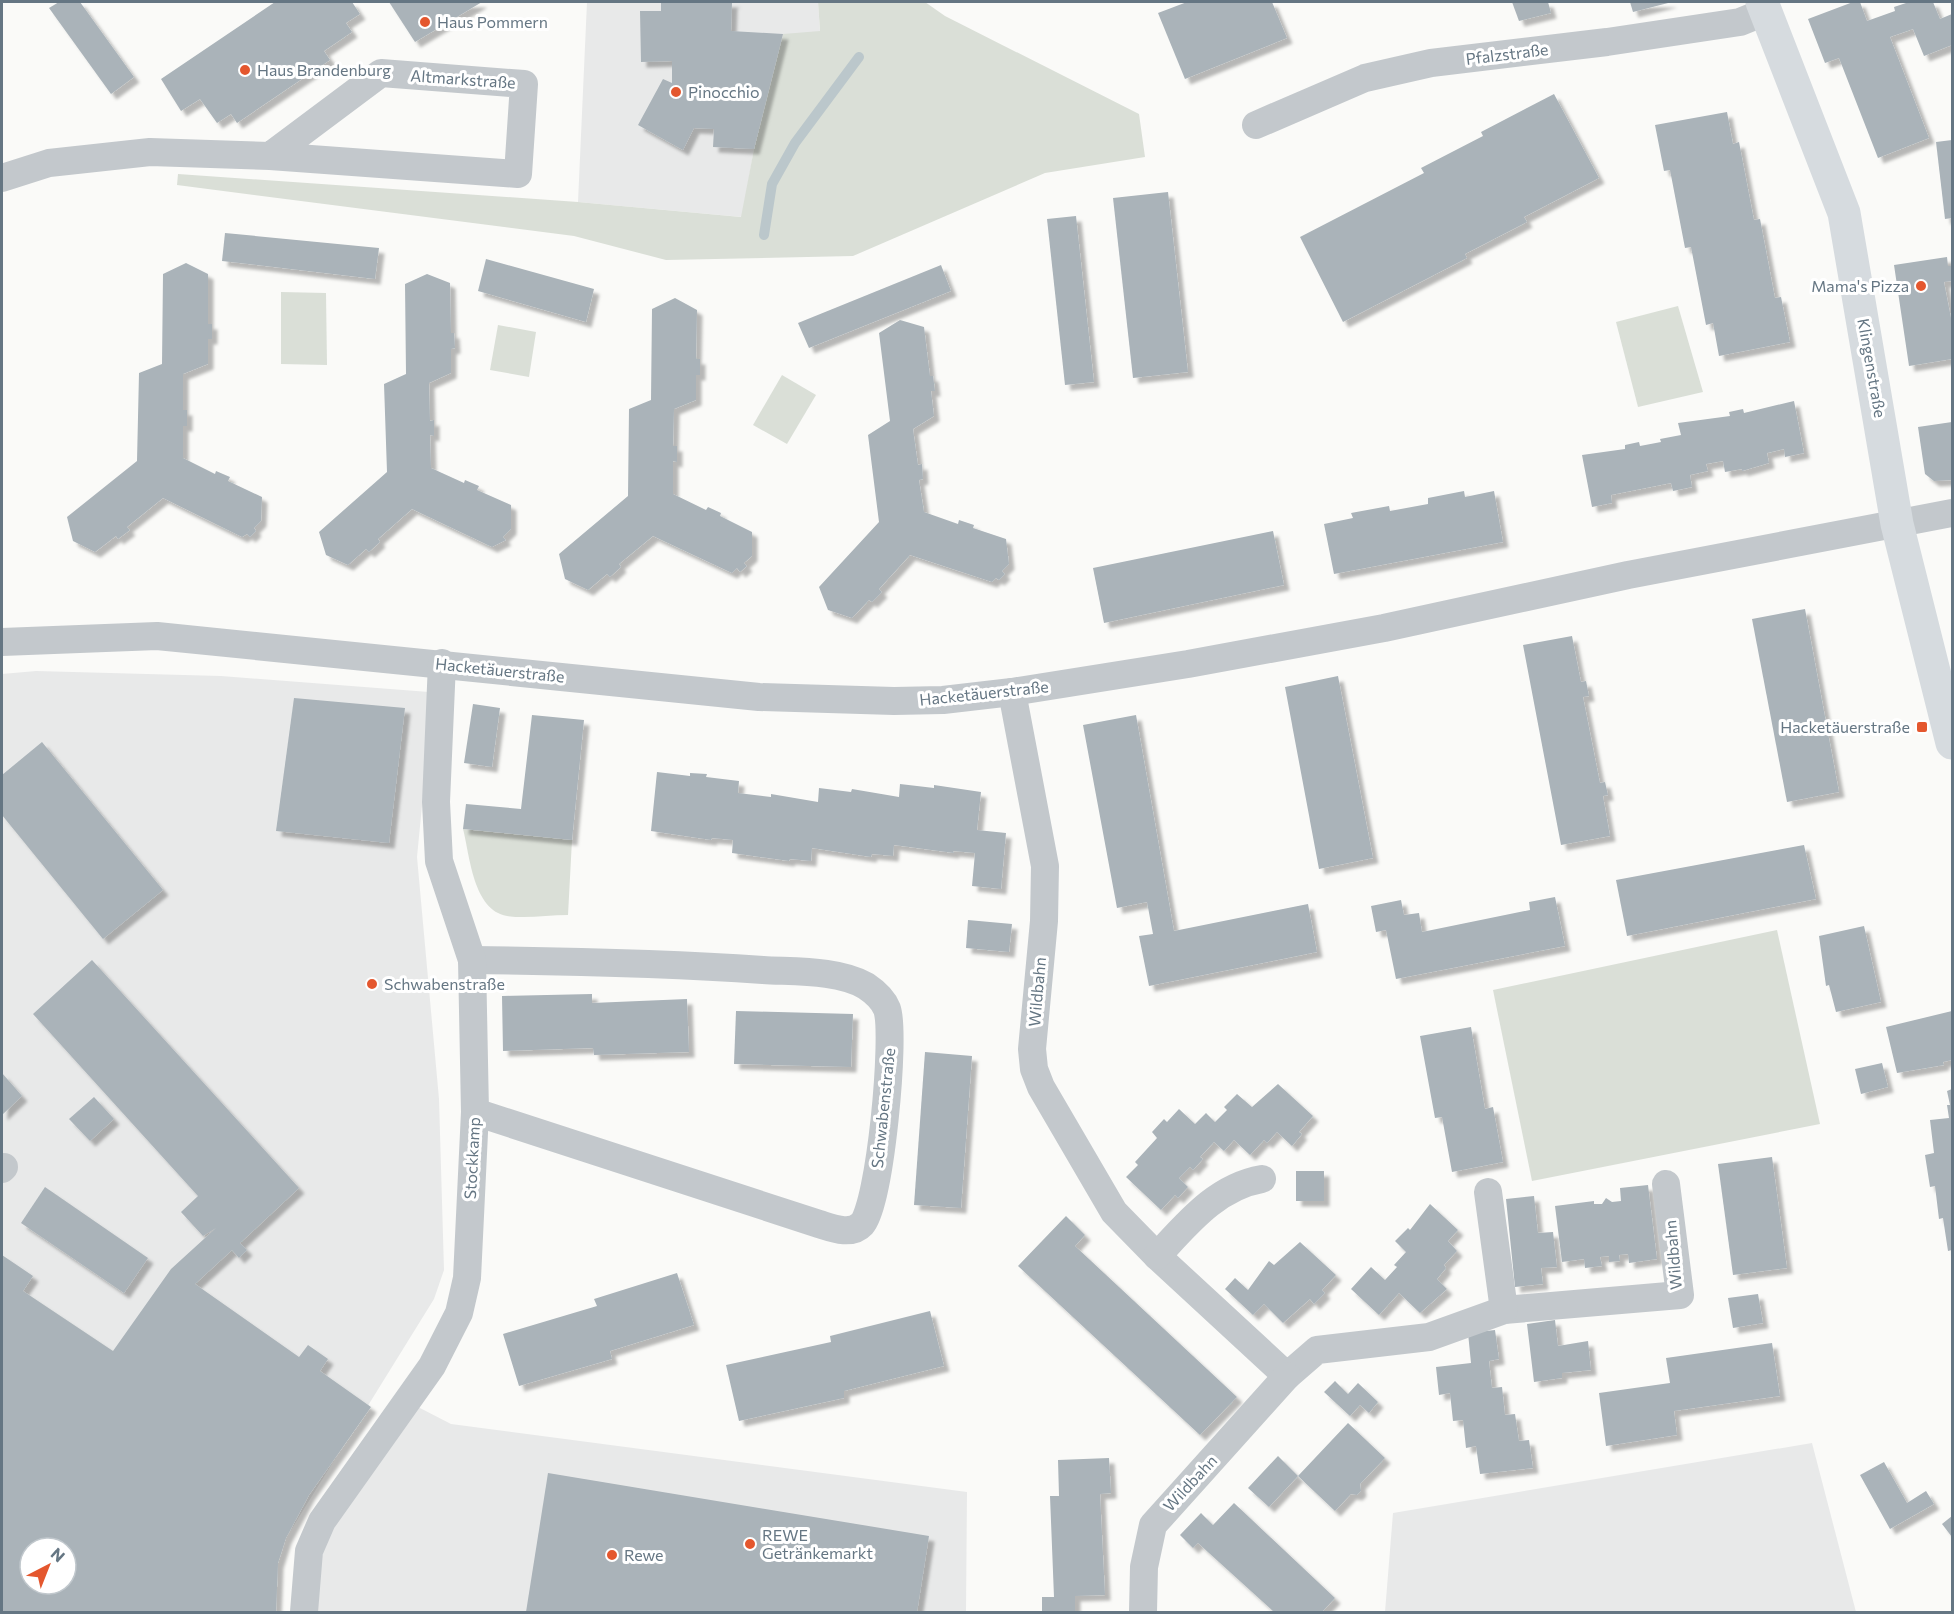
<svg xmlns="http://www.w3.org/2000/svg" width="1954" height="1614" viewBox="0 0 1954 1614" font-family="Commissioner,sans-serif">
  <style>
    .built { fill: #e8e9e9; fill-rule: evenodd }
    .green { fill: #dadfd7 }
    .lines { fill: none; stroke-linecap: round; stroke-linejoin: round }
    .stream { stroke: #bbc7cb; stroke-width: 10 }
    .building { fill: #aab3b9; fill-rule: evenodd; filter: url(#shadow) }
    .street { stroke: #c3c8cc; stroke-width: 28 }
    .secondary { stroke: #d6dbdf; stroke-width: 33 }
    .poi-dot { fill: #e4572e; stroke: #fff; stroke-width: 2 }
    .labels { text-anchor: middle; stroke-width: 6; stroke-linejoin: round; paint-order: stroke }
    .poi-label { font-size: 16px; fill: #657683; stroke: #fff; text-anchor: start }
    .street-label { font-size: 16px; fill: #657683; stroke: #fff }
  </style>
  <defs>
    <filter id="shadow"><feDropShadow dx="5.5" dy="5.5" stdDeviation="1.5" flood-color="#0004"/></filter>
  </defs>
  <rect width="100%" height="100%" fill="#fafaf8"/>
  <g class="built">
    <polygon points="587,2 818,2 820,32 754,149 742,217 578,202"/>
    <path d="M36,671L221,676L429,692V734L417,857L439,1099L444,1270L434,1299L286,1538L278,1563L276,1612H2V674ZM30,1548H66V1584H30Z"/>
    <polygon points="418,1407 451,1424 967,1492 966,1612 316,1612 317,1579 324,1547 338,1518"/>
    <polygon points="1812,1443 1856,1612 1385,1612 1393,1513"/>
  </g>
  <g class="green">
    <polygon points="818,2 925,2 945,16 1139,114 1145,157 1045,173 853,256 666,260 574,236 177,185 178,174 578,202 741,217 754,149 783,34 820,31"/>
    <polygon points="281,292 326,293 327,365 281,364"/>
    <polygon points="1678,306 1703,392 1638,407 1616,322"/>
    <polygon points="498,325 536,332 529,377 490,370"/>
    <polygon points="782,375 816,395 787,444 753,425"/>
    <path d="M463,829L572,840L568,915C548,915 526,919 507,916C473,910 470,856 463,829Z"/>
    <polygon points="1777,930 1820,1124 1532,1181 1493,990"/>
  </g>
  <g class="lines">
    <polyline class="stream" points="764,235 772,184 795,143 859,57"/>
  </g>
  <g class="building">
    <polygon points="59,2 80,2 134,77 111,94 49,8"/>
    <polygon points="275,2 352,2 360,14 346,23 352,32 324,51 330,60 237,123 231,114 217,123 200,99 181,111 161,79"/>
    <polygon points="389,2 482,2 415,42"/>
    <polygon points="661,2 736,2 732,3 731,31 783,34 754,149 713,147 714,129 694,128 683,150 638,125 663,79 672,83 672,61 641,62 640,11 661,11"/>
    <polygon points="1187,2 1272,2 1287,38 1185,79 1158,13"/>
    <polygon points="1512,2 1548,2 1551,13 1519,21"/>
    <polygon points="1630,2 1672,2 1633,12"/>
    <polygon points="1853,2 1860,2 1867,21 1895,11 1894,7 1909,2 1933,2 1940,19 1952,14 1952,45 1924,56 1913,29 1890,37 1929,138 1878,158 1839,58 1825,63 1808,19"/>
    <polygon points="1554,94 1599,178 1524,217 1527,222 1465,254 1467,258 1343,322 1300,237 1424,173 1421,168 1483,136 1481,132"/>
    <polygon points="1727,112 1733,144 1739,142 1754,220 1760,219 1775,298 1781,297 1790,342 1719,356 1713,323 1706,325 1691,247 1685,248 1670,170 1664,171 1655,125"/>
    <polygon points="1952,140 1952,218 1945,219 1936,142"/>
    <polygon points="1168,192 1188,372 1133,378 1113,198"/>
    <polygon points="1076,216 1094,382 1065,385 1047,219"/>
    <polygon points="225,233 379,248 375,279 222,261"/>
    <polygon points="1947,257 1948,266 1952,266 1952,281 1944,282 1952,323 1952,359 1909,366 1894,265"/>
    <polygon points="486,259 594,289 586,322 478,291"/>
    <polygon points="186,263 208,274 208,324 212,324 212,339 208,339 208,364 183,374 183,410 187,410 187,426 183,426 183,458 215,474 216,471 230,477 228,481 262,497 261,521 254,528 256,531 250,537 247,534 242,537 163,498 127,527 130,530 118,539 116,536 95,552 73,541 67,517 137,461 139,373 162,364 163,274"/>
    <polygon points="941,265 951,291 809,348 798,323"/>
    <polygon points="427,274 450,283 451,333 454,333 455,348 451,349 451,373 429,383 430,421 434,420 434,436 430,435 431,468 464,483 465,480 479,486 477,490 511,505 511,529 503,537 506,540 492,547 412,509 378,539 380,542 369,552 366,549 348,565 326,555 319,532 387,472 384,384 406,374 405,284"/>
    <polygon points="675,298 697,310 696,359 700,359 700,375 696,375 696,400 674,409 673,446 677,446 677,462 673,461 673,494 706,510 708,507 721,513 720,516 752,532 752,556 744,563 747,566 740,572 737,568 732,573 653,536 619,564 621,567 610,577 607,574 588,590 565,579 559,554 628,496 629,409 651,400 652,309"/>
    <polygon points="900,320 924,327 930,376 933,376 935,391 931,391 934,416 913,429 918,465 922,464 923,479 919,480 924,512 958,524 959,520 974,525 973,528 1006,539 1009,564 1002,571 1005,574 999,580 996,578 992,582 910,555 879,589 882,592 872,602 869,600 852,618 828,610 819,587 879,522 868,435 890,421 879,333"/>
    <polygon points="1794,401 1804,453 1785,457 1784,449 1767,453 1769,463 1742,471 1742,469 1725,472 1723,461 1706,464 1708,471 1690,475 1692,487 1673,491 1671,483 1611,495 1612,503 1592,507 1582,455 1625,449 1625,445 1639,442 1640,446 1661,442 1660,439 1681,435 1678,423 1730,416 1729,412 1743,409 1744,413"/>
    <polygon points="1952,422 1952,480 1934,481 1925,474 1918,427"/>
    <polygon points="1464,491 1465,497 1494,491 1503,542 1334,574 1324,524 1353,518 1351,513 1389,506 1390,511 1428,504 1428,498"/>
    <polygon points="1273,531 1284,585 1104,623 1093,568"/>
    <polygon points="1805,609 1839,792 1787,802 1752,619"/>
    <polygon points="1572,636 1581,682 1586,681 1589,696 1583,697 1600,783 1605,782 1608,795 1603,796 1610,836 1561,845 1523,645"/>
    <polygon points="1338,676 1373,858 1319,869 1285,687"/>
    <polygon points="294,698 405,708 389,843 276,831"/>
    <polygon points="473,704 500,708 492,767 464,763"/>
    <polygon points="532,715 584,720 572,840 463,829 466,804 521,809"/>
    <polygon points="1136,715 1174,931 1308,904 1317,952 1149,986 1139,936 1153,934 1147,902 1117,908 1083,725"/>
    <polygon points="42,742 163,890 103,939 2,815 2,775"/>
    <polygon points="657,772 690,776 690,773 707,774 706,777 739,781 738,793 771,797 771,794 818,802 819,788 851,792 852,789 899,797 900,784 934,788 934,785 981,792 977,830 1006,833 1001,889 972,886 975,853 953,851 954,853 894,845 893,856 872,854 871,857 812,848 811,861 790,859 789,861 732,853 733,840 712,838 711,840 651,831"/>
    <polygon points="1804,845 1816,899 1627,936 1616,880"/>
    <polygon points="1555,897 1565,946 1396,979 1386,930 1376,932 1371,906 1401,900 1404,915 1419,913 1422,932 1530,910 1529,902"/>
    <polygon points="968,920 1012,924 1009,952 966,948"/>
    <polygon points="1864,926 1881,1002 1836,1012 1829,985 1826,986 1819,936"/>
    <path d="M92,960L299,1188L240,1243L247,1250L239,1258L232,1250L195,1284L299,1357L308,1345L328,1359L320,1371L371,1407L309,1495L286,1538L278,1563L276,1612H2V1255L33,1276L23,1291L113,1351L171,1269L216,1228L203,1236L181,1212L198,1196L33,1014ZM30,1548H66V1584H30Z"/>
    <polygon points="592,994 592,1003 687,999 689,1052 594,1055 593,1048 503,1051 502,996"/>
    <polygon points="736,1011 853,1014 851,1067 734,1064"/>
    <polygon points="1952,1011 1952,1060 1943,1062 1944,1065 1897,1073 1886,1027"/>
    <polygon points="1471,1027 1485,1109 1493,1107 1503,1162 1452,1172 1442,1117 1435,1118 1420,1036"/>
    <polygon points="925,1052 972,1056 961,1208 914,1205"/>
    <polygon points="1882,1063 1888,1087 1861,1094 1855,1069"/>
    <polygon points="2,1073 22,1096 2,1115"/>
    <polygon points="1278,1084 1313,1116 1299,1132 1302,1134 1292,1146 1277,1132 1267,1143 1264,1140 1250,1155 1234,1140 1224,1151 1214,1142 1200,1157 1203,1159 1193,1170 1190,1167 1179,1178 1188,1187 1178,1198 1175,1195 1161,1210 1126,1177 1138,1165 1135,1162 1157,1138 1152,1132 1164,1119 1167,1122 1179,1109 1195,1124 1206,1113 1215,1122 1227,1110 1224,1107 1237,1094 1252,1107"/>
    <polygon points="1952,1089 1952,1250 1948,1251 1943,1218 1939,1219 1935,1186 1930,1187 1925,1155 1934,1153 1930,1120 1949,1118 1947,1105 1950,1105 1947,1091"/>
    <polygon points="94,1097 114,1119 90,1141 69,1119"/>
    <polygon points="1772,1157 1787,1268 1733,1275 1718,1164"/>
    <rect x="1296" y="1171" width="28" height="30"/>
    <polygon points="1648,1185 1657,1259 1629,1263 1628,1254 1619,1255 1620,1261 1609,1262 1609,1256 1600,1257 1602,1266 1585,1268 1584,1259 1562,1262 1555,1206 1594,1201 1594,1204 1602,1204 1606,1198 1612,1202 1621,1201 1620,1188"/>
    <polygon points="45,1187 148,1258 124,1293 21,1223"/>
    <polygon points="1534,1196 1538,1233 1553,1232 1557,1267 1541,1268 1543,1284 1515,1287 1506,1199"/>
    <polygon points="1430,1204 1458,1230 1448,1241 1457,1251 1444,1265 1446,1268 1437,1279 1447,1289 1420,1313 1399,1293 1379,1315 1351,1289 1371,1267 1385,1280 1397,1267 1394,1265 1406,1252 1395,1241 1408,1228 1410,1230"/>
    <polygon points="1066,1216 1085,1235 1075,1246 1237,1397 1200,1435 1018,1266"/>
    <polygon points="1300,1242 1336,1275 1322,1290 1325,1293 1314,1304 1310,1299 1283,1323 1264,1304 1253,1315 1225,1289 1235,1278 1248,1290 1269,1261 1274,1265"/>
    <polygon points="677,1273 694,1325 610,1351 612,1359 519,1386 503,1334 597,1306 594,1299"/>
    <polygon points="1758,1294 1763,1323 1733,1328 1728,1298"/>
    <polygon points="930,1311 944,1366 844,1391 844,1398 739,1421 726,1365 831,1342 830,1336"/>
    <polygon points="1555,1320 1558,1346 1588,1341 1591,1370 1562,1373 1562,1378 1534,1382 1527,1324"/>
    <polygon points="1495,1330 1499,1359 1489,1361 1492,1388 1502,1387 1505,1415 1515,1414 1519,1441 1529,1440 1533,1468 1480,1474 1476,1446 1466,1448 1463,1420 1453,1421 1450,1393 1439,1395 1436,1367 1471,1363 1468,1333"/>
    <polygon points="1772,1343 1780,1396 1674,1411 1677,1435 1606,1446 1599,1393 1670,1383 1666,1358"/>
    <polygon points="1335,1381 1348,1394 1358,1383 1378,1402 1369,1413 1360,1405 1350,1416 1324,1392"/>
    <polygon points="1348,1423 1385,1458 1360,1484 1361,1491 1357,1495 1351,1494 1335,1511 1298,1476 1269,1507 1248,1488 1278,1456 1298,1476"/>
    <polygon points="1109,1458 1111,1493 1100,1494 1105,1595 1075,1596 1075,1611 1042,1612 1042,1597 1054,1597 1050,1496 1059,1496 1058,1460"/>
    <polygon points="1884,1462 1907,1503 1926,1491 1934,1504 1890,1529 1860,1475"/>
    <polygon points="548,1473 929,1536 917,1612 526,1612"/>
    <polygon points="1234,1503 1335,1598 1322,1612 1274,1612 1198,1543 1193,1548 1180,1535 1201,1513 1213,1525"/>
    <polygon points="1952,1516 1952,1537 1942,1524"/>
  </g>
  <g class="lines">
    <g class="street">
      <polyline points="1256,125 1365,78 1431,63 1607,42 1740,22 1767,11"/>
      <polyline points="2,178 49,163 150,152 270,156 518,174 524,84 381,73 270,156"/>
      <polyline points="2,642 157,636 759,697 894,701 943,700 1012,692 1188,664 1384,628 1628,575 1952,513"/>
      <polyline points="1012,692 1045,866 1044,921 1032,1049 1034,1069 1041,1087 1114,1212 1157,1256 1287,1376 1317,1350 1429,1337 1504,1310 1680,1295 1666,1184"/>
      <path d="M472,960C569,961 666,963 763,970C795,972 838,970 866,986C875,992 883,999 887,1009C896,1035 880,1205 862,1224C851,1236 832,1228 819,1224L475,1112"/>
      <polyline points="2,1169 4,1167"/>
      <polyline points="1488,1192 1504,1310"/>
      <path d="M1157,1256C1187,1224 1216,1187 1262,1179"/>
      <polyline points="304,1612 309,1551 322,1521 432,1366 459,1313 467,1278 475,1112 472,960 439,861 436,802 442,663"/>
      <polyline points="1143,1612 1144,1567 1153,1525 1287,1376"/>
    </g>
    <polyline class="secondary" points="1762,2 1844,213 1897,524 1952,743"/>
  </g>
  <g class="poi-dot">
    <circle cx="425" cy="22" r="6"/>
    <circle cx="245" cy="70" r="6"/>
    <circle cx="676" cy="92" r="6"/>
    <circle cx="1921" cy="286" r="6"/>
    <rect x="1916" y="721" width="12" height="12" rx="3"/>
    <circle cx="372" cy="984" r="6"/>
    <circle cx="750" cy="1544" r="6"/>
    <circle cx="612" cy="1555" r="6"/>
  </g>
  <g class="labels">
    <g class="poi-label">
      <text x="437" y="28">Haus Pommern</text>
      <text x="257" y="76">Haus Brandenburg</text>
      <text x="688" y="98">Pinocchio</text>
      <text x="1909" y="292" text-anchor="end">Mama's Pizza</text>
      <text x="1910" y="733" text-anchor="end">Hacketäuerstraße</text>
      <text x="384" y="990">Schwabenstraße</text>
      <text x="762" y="1541">REWE<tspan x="762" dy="18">Getränkemarkt</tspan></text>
      <text x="624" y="1561">Rewe</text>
    </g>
    <g class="street-label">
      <text transform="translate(1507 54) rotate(-7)" y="6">Pfalzstraße</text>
      <text transform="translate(463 79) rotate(4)" y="6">Altmarkstraße</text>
      <text transform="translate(1872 368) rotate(80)" y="6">Klingenstraße</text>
      <text transform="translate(500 670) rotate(6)" y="6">Hacketäuerstraße</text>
      <text transform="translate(984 693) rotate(-6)" y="6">Hacketäuerstraße</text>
      <text transform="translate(1037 992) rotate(-85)" y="6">Wildbahn</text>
      <text transform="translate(883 1108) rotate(-84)" y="6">Schwabenstraße</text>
      <text transform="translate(472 1158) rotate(-87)" y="6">Stockkamp</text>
      <text transform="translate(1673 1255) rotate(-95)" y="6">Wildbahn</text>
      <text transform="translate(1190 1483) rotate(-47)" y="6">Wildbahn</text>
    </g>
  </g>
  <rect width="1954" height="1614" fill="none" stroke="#657683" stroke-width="6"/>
  <g transform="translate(48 1566) rotate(42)"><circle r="28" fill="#ffffff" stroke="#c1c8cd" stroke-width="1.5"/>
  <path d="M0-4.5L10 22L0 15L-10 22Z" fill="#e4572e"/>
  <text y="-9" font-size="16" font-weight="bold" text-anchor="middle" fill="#657683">N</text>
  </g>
</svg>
